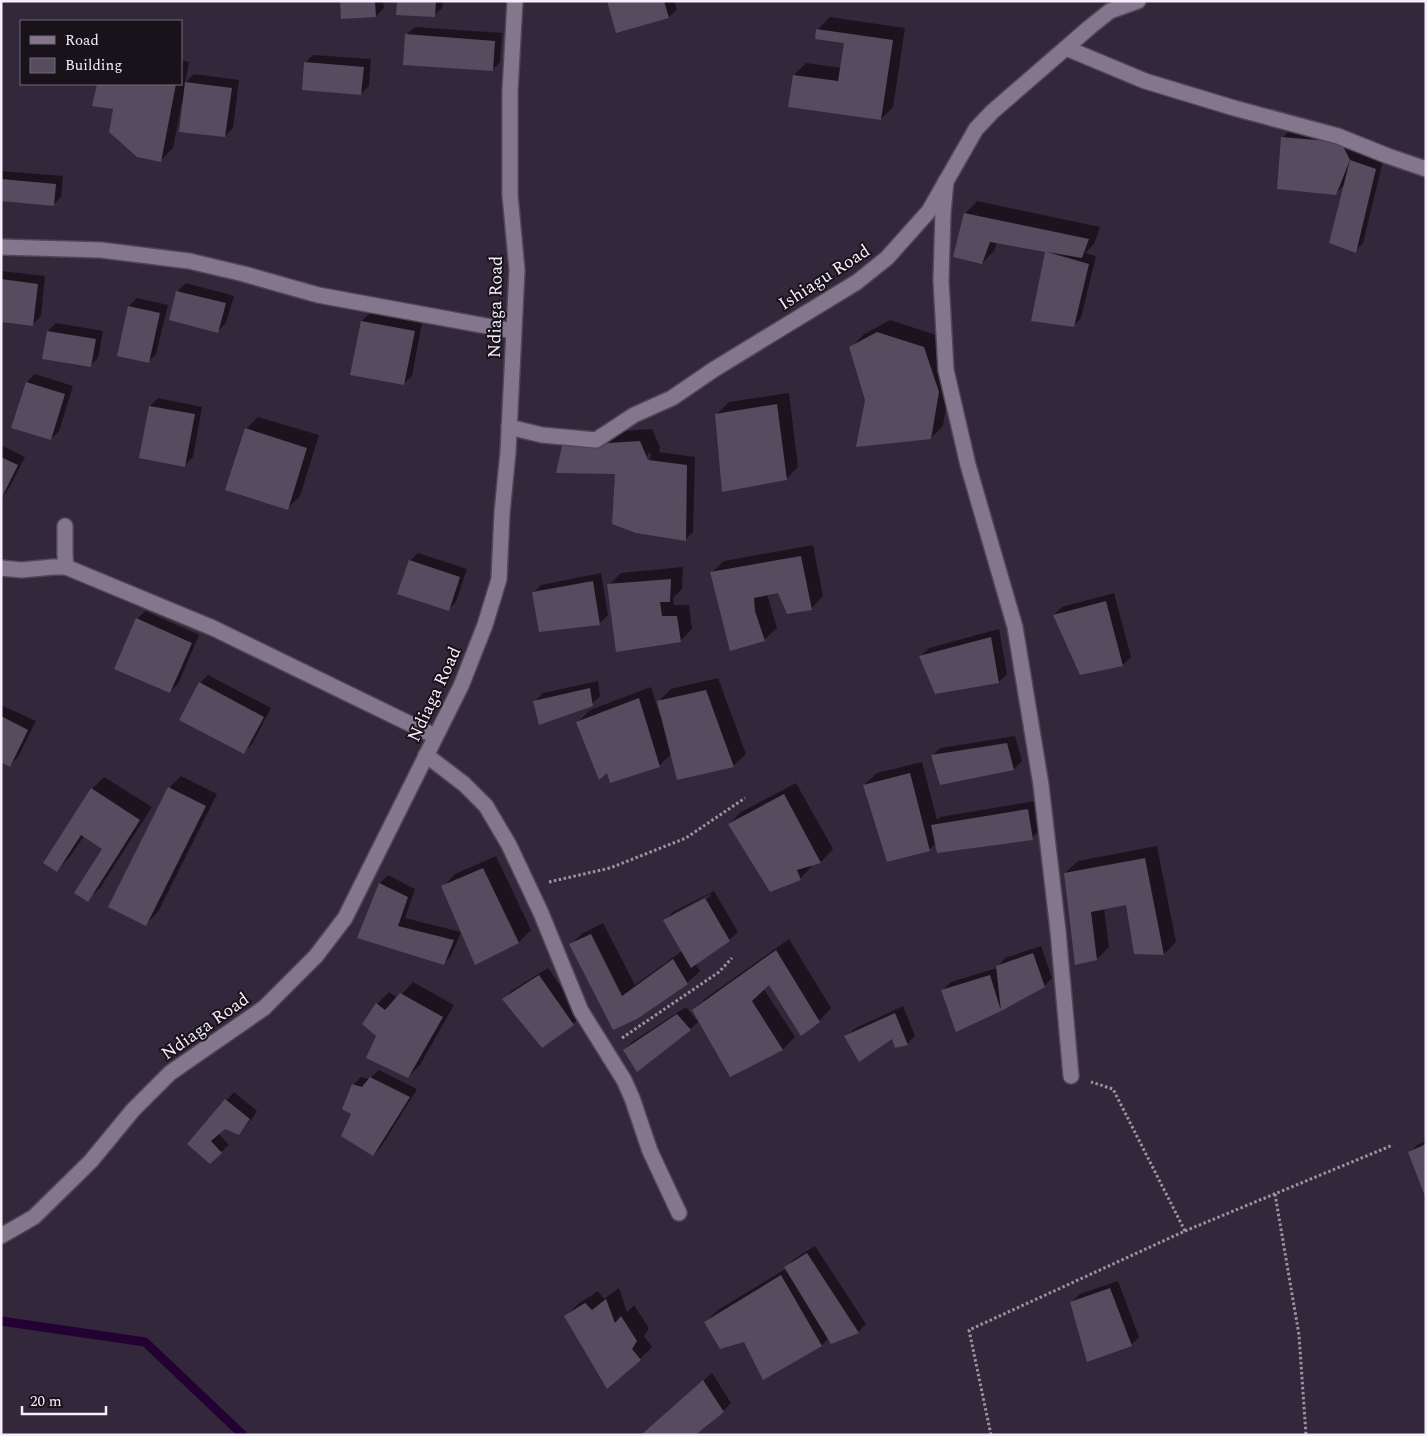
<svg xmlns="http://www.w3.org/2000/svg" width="1427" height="1436" viewBox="0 0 1427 1436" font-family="Spectral,serif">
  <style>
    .shadow { fill: #0007; fill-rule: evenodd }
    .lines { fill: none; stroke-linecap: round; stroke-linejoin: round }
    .stream { stroke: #230133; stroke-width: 9 }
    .building { fill: #574b60 }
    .minor-casing { stroke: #504655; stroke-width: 18 }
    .path { stroke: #9d94a3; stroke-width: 3; stroke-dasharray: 2.5 2.5; stroke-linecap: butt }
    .minor { stroke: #84768d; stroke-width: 15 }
    .labels { text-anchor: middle; stroke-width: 4; stroke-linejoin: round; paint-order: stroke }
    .street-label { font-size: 18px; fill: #f6effb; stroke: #18131b }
  </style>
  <rect width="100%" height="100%" fill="#33273b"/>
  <g class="shadow">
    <polygon points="341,1 383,1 384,8 376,16"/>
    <polygon points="398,1 443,1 442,8 434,16"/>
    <polygon points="608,1 674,1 677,9 669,17"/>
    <polygon points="830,17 905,28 893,107 881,119 794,75 806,63 842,68 845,42 817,30"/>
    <polygon points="415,27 502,33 500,62 492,70 406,35"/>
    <polygon points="313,55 371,59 369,86 361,94 305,63"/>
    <polygon points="181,60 189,62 185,83 194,74 239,80 233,128 225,136 184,103 182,102 173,148 161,160 115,108 94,105 98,84 181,84"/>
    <polygon points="1291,129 1349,135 1383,161 1363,243 1355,251 1345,184 1335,194 1283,137"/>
    <polygon points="1,171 63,176 61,197 53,205 1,200"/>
    <polygon points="977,201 1100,227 1094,244 1085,253 1096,256 1081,318 1073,326 1046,252 1048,251 997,242 994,251 982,263 965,214"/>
    <polygon points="1,271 45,276 41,316 33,324 1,321"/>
    <polygon points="186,283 234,296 226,323 218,331 170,319 178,291"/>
    <polygon points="137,298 168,305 156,354 148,362 129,306"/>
    <polygon points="370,313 422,323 412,376 403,384 352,374 362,321"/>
    <polygon points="890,320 936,335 950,379 943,426 931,438 867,400 851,348 863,335"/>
    <polygon points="56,323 103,331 98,358 90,366 48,331"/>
    <polygon points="35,374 73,386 59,431 51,439 13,427 27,382"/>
    <polygon points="789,393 798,467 786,479 717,414 729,402"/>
    <polygon points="158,398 202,407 193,457 185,465 141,457 150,406"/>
    <polygon points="258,417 319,435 300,496 288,508 246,429"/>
    <path d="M652,429L660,447L659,452L695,457L693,532L685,540L636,531L613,524L616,472L558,471L563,446L576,434ZM648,453L651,454L639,523L636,522Z"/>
    <polygon points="1,445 25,457 8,490 1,498"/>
    <polygon points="813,545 823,596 811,609 779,591 767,594 777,628 764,640 711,573 724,561"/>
    <polygon points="418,553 467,569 456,602 448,610 410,561"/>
    <polygon points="683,567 682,589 673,598 674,605 689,605 692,629 680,641 609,585 621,573"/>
    <polygon points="601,573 608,615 600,623 540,630 533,593 541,585"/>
    <polygon points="1114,593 1131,657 1123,665 1054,615 1062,607"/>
    <polygon points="145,611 199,635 178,684 170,692 137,619"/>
    <polygon points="999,629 1007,674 999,682 921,656 929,648"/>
    <polygon points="208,675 271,708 252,744 244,752 200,683"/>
    <polygon points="718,678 746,754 733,766 672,753 659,766 607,771 578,722 590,710 651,687 660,716 662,715 659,701 671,689"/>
    <polygon points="598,681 600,696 592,704 535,701 543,693"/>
    <polygon points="1,705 36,721 18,757 10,765 1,761"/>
    <polygon points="1015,736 1022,761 1014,769 932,756 940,748"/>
    <polygon points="922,762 937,820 940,817 1036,801 1040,830 1032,838 936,843 929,850 864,785 877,773"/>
    <polygon points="181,776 217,794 158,912 146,924 169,788"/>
    <polygon points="104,777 152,807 100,888 87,900 104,849 84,836 69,858 57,870 92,789"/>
    <polygon points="796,783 833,849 821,862 812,864 812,866 800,879 729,824 741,812"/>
    <polygon points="1157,846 1176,942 1164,954 1135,953 1127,903 1104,908 1109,947 1097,959 1065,873 1078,861"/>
    <polygon points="496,856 531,930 519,942 476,964 443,887 455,874"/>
    <polygon points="388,875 415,889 405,918 461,932 451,956 443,964 359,937 380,883"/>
    <path d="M714,891L738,932L729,940L695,963L700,971L687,983L613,1029L570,945L583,933L603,923L635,985L682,951L665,920L673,912ZM710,894L711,896L673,916V914Z"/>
    <polygon points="789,939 831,1008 819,1021 769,983 763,988 795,1037 783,1049 731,1075 693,1010 706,998"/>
    <polygon points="1041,946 1052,978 1044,986 957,1030 943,990 951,982 997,968 1005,958"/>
    <polygon points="548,968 581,1016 573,1024 504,999 511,991"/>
    <polygon points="413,982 454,1005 420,1065 408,1077 377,1036 377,1004 389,992 398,998"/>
    <polygon points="903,1006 915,1036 907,1044 892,1037 846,1037 854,1029"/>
    <polygon points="686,1007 698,1022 690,1029 624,1050 632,1042"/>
    <polygon points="379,1070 417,1089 381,1147 373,1155 353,1085 361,1077 369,1079"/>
    <polygon points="234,1092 257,1111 247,1125 239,1133 225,1127 218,1133 229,1145 221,1152 189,1144"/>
    <polygon points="1426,1141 1426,1196 1409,1153 1417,1145"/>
    <polygon points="815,1246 866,1324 858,1332 829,1338 822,1345 763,1379 745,1340 705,1322 718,1310 787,1268 786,1267 794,1259"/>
    <polygon points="1118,1281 1139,1337 1131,1345 1071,1303 1080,1294"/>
    <polygon points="619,1288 627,1312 634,1305 649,1328 644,1336 652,1347 640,1359 566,1316 578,1304 598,1291 604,1299"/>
    <polygon points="712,1373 731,1403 723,1411 642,1435"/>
  </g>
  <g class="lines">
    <polyline class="stream" points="1,1321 145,1342 243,1435"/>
  </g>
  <g class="building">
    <polygon points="340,1 375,1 376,17 341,19"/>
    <polygon points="397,1 436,1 435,17 396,15"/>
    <polygon points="607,1 664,1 669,18 616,33"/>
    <polygon points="816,29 893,40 881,120 788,107 793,75 838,81 844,43 815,39"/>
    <polygon points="405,34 495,41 493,71 403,65"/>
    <polygon points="304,62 364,67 361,95 302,90"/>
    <polygon points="185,82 232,88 225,137 179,132"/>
    <polygon points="97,84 176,84 161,162 137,157 109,132 113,109 92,106"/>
    <polygon points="1281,137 1341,142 1350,160 1336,195 1277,189"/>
    <polygon points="1350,160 1376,169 1356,253 1329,243"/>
    <polygon points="1,179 56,184 54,206 1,201"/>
    <polygon points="964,213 1089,239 1082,258 1047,252 1089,264 1074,327 1031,321 1045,252 990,242 982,264 953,257"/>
    <polygon points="1,279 38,284 33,326 1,322"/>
    <polygon points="176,291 226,303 218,333 169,320"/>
    <polygon points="128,306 160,313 149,363 117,356"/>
    <polygon points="361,321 415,331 404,385 350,375"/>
    <polygon points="47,331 96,339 91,367 42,359"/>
    <polygon points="877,332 924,347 939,392 931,439 856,447 865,400 849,347"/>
    <polygon points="26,382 65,394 51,440 11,428"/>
    <polygon points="777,404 787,480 722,492 715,414"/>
    <polygon points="149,406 195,414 185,467 139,458"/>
    <polygon points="245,428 307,448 288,510 225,490"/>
    <polygon points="640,441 648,460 687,465 686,541 636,533 612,524 615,474 556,473 562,446"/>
    <polygon points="1,457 18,465 1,499"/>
    <polygon points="801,556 812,610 787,614 778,593 754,598 755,611 765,641 730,651 710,572"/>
    <polygon points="409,560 460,577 449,611 397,594"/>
    <polygon points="671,579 670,602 660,602 662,616 677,616 681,642 616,652 607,584"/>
    <polygon points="593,581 600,625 539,632 532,592"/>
    <polygon points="1106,601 1123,666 1080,675 1053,615"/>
    <polygon points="136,618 192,643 170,693 114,669"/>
    <polygon points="991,637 999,683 935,694 919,656"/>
    <polygon points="199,682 264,717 244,754 179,720"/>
    <polygon points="590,688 593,706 539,725 533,701"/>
    <polygon points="706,690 734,767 677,780 657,701"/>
    <polygon points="639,698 660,767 610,783 607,773 599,780 576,722"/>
    <polygon points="1,716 28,730 10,767 1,762"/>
    <polygon points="1007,743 1014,770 940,785 931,755"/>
    <polygon points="910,773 930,851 887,862 863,785"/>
    <polygon points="168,787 206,806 146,926 108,907"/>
    <polygon points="91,788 140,820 88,902 74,893 102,849 81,835 57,872 43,863"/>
    <polygon points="784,794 821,863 797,870 801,880 770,892 728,824"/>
    <polygon points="1028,809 1033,840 937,853 931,825"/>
    <polygon points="1145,858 1164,955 1134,954 1126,905 1091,912 1097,960 1075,965 1064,873"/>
    <polygon points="483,868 519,943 475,965 441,886"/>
    <polygon points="379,883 408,897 398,926 454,940 444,965 357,938"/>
    <polygon points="705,898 730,941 691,968 663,920"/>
    <polygon points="591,934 622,996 673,959 688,984 637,1019 613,1030 569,944"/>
    <polygon points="776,950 820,1022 801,1036 769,985 752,1001 783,1050 730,1077 692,1010"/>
    <polygon points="1033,953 1045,987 1001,1011 956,1032 941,990 990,975 1001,1011 996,966"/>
    <polygon points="539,975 574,1025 542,1048 502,999"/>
    <polygon points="400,993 443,1017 408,1078 366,1058 376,1036 362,1024 376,1003 385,1010"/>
    <polygon points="895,1013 908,1045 895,1048 892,1039 859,1062 844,1036"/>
    <polygon points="677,1014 691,1030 637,1072 623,1050"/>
    <polygon points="370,1077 410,1097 373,1156 341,1136 351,1114 342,1109 352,1084 362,1087"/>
    <polygon points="225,1099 250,1119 239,1135 225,1129 211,1141 222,1153 210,1164 187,1144"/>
    <polygon points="1426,1144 1426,1199 1408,1152"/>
    <polygon points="807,1253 859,1333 831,1344 784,1267"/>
    <polygon points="781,1275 822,1346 763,1380 744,1342 720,1349 704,1322"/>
    <polygon points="1110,1288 1132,1346 1087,1362 1070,1302"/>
    <polygon points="606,1299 615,1323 621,1316 637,1341 632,1349 641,1360 607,1389 564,1316 585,1303 592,1310"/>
    <polygon points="703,1380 724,1412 695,1435 641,1435"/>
  </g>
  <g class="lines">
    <g class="minor-casing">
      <g id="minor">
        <polyline points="1066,48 1145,81 1234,108 1338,136 1388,156 1426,169"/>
        <polyline points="946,181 943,213 941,280 946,370 968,465 1015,627 1041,785 1058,931 1071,1076"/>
        <polyline points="1,247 101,250 189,261 244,274 318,295 513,331"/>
        <polyline points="509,427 542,435 596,440 634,415 672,398 713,370 857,282 887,258 929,211 976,129 992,112 1090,27 1110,11 1138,1"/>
        <polyline points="65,526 65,555 66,567"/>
        <polyline points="1,568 22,570 53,567 66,567 213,628 435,736"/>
        <polyline points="426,755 464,784 486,806 509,845 541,913 581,1011 624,1080 632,1098 650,1151 679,1213"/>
        <polyline points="1,1236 34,1217 91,1161 133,1110 170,1073 264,1008 316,956 345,918 461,686 485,625 499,579 502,513 508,452 517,270 510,195 510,91 515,1"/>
      </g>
    </g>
    <g class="path">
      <polyline points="549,882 610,868 686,838 745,798"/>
      <polyline points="622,1038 719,972 732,958"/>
      <polyline points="1275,1194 1299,1335 1306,1435"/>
      <polyline points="1185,1231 1393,1145"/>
      <polyline points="991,1435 969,1330 1185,1231 1113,1089 1091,1082"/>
    </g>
    <use href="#minor" class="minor"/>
  </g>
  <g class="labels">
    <g class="street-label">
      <text transform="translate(824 277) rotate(-33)" y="6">Ishiagu Road</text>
      <text transform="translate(495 307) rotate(-89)" y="6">Ndiaga Road</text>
      <text transform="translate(434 694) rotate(-65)" y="6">Ndiaga Road</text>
      <text transform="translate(205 1026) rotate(-35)" y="6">Ndiaga Road</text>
    </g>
  </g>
  <rect width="1427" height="1436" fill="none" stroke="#f6effb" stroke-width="5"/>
  <rect x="20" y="20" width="162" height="65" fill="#18131b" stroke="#716b75"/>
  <rect x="30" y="36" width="25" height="8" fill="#84768d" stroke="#716b75"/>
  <text x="65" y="45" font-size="15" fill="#f6effb">Road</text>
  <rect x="30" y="58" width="25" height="15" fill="#574b60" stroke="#716b75"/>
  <text x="65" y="70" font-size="15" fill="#f6effb">Building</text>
  <path d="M22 1406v8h84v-8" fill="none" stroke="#f6effb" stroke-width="2.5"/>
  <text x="30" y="1406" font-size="15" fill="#f6effb" stroke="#18131b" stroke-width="4" paint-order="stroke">20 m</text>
</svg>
